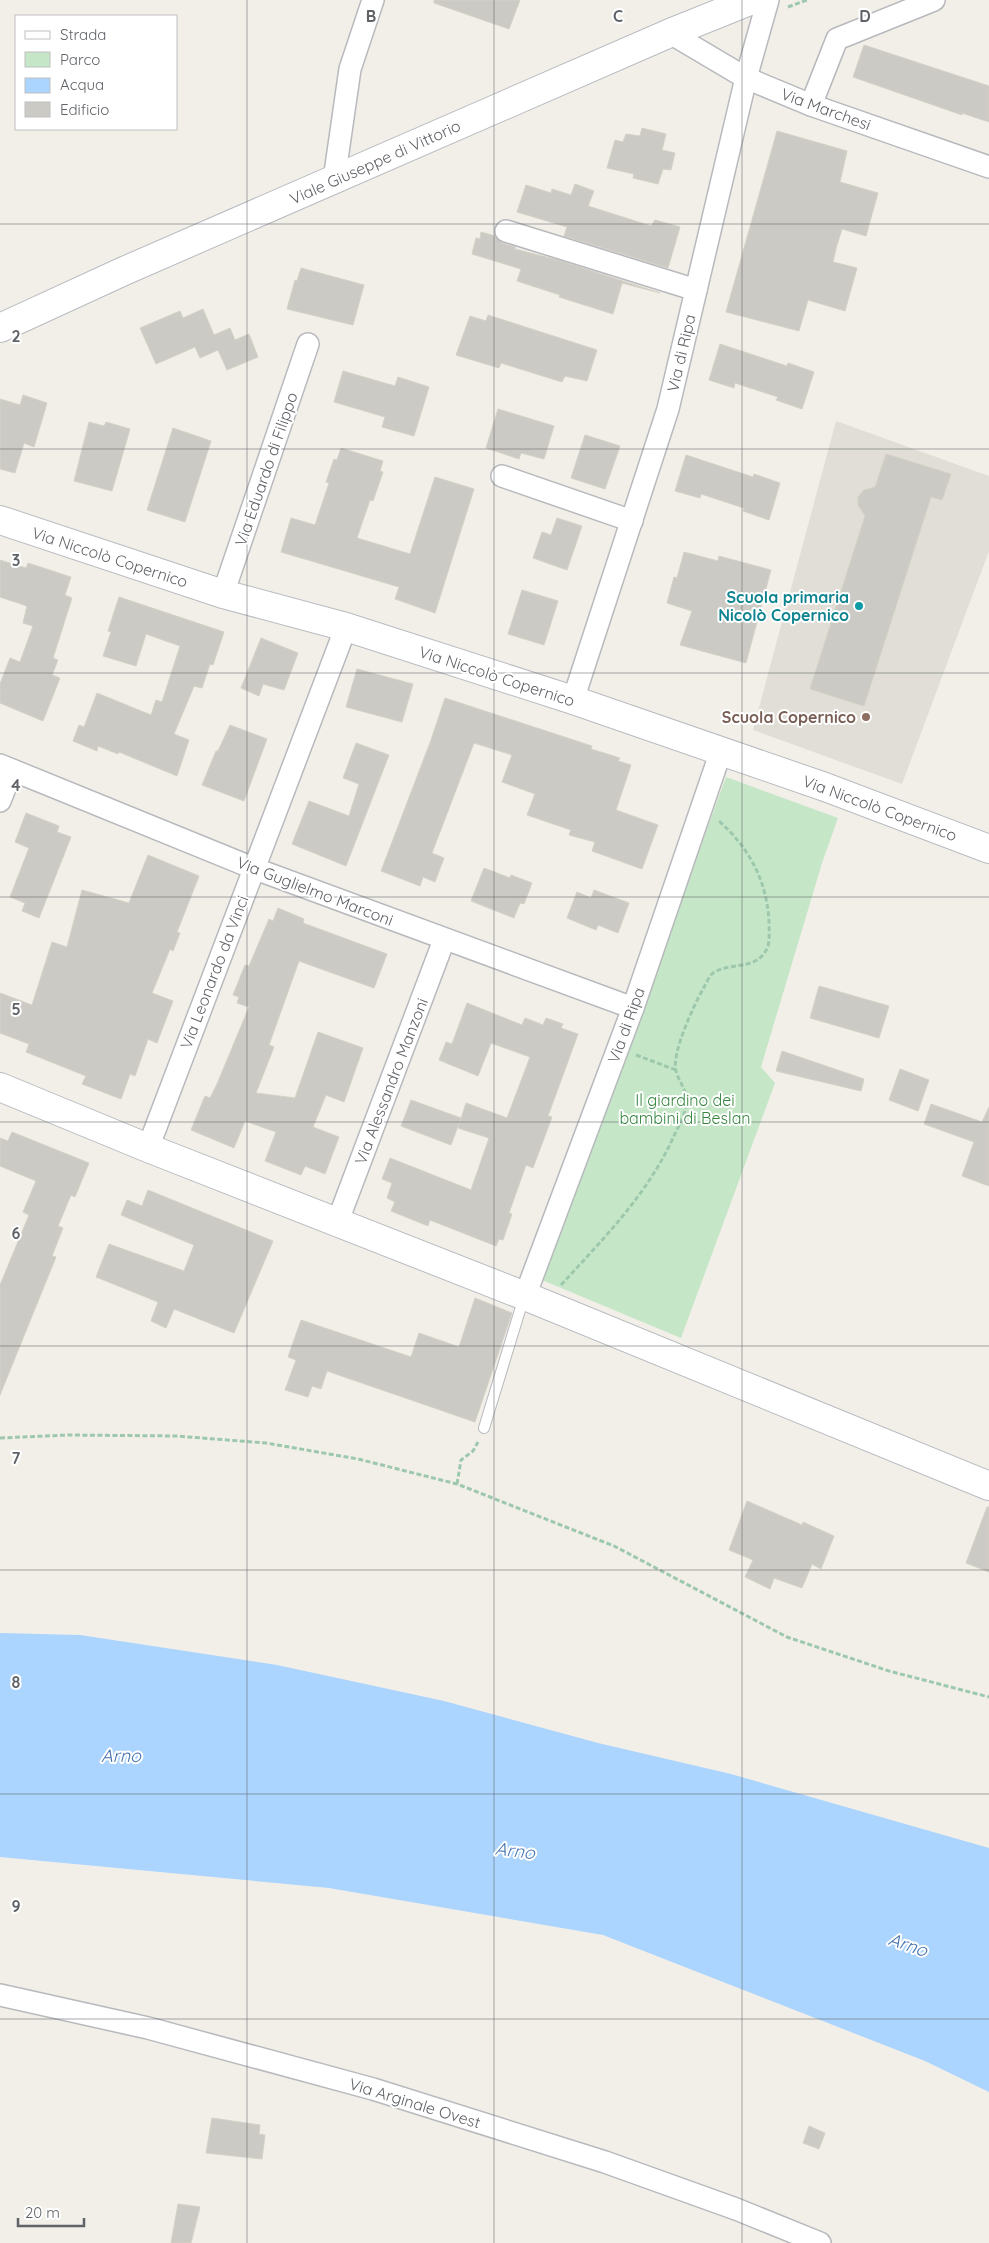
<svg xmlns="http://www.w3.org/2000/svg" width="989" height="2243" viewBox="0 0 989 2243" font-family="Quicksand,sans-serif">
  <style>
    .education { fill: #e0ded6 }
    .green { fill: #c5e7c7 }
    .water { fill: #abd4fe }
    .building { fill: #cccac4; stroke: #d5d1c6 }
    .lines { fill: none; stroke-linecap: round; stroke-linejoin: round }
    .lane-casing { stroke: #b8b9bd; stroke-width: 12 }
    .street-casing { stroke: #b8b9bd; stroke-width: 24 }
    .secondary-casing { stroke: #b9bbc0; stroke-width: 30 }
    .path { stroke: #9ec8ad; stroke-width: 3; stroke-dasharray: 5 2.5; stroke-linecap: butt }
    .lane { stroke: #fff; stroke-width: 10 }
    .street { stroke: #fff; stroke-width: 21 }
    .secondary { stroke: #fff; stroke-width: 28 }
    .grid { fill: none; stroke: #5f6267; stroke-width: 1; stroke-opacity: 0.55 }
    .culture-dot { fill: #0f9aa8; stroke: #fff; stroke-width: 2 }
    .education-dot { fill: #8d6e63; stroke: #fff; stroke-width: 2 }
    .labels { text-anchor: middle; stroke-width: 4; stroke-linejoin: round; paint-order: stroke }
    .street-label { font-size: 16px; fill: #5f6267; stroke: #fff }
    .culture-label { font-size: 16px; font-weight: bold; fill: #0d838f; stroke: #fff; text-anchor: end }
    .education-label { font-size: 16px; font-weight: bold; fill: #785e54; stroke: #fff; text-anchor: end }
    .park-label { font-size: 16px; fill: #378640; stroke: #fff }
    .water-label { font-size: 18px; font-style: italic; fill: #4573b1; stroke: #fff }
    .grid-label { font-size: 16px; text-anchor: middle; font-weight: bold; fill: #5f6267; stroke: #fff; stroke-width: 4; stroke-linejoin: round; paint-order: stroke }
  </style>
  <rect width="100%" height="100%" fill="#f1efe8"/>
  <polygon class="education" points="836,421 989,476 989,551 902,784 753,730"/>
  <polygon class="green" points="726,777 838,818 822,863 761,1067 775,1083 681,1338 542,1280"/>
  <polygon class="water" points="0,1633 80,1635 277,1665 444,1701 598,1743 731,1774 989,1848 989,2092 925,2061 603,1935 329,1888 0,1857"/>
  <g class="building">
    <polygon points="434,0 520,0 509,29 434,3"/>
    <polygon points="864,45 989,86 989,122 962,113 962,115 853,77"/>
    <polygon points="642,128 666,134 662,150 675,153 671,170 663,169 658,184 633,178 634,174 607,168 615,140 623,142 626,134 640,136"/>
    <polygon points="777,131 847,151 840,182 878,193 866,236 842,229 837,245 833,262 857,268 845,311 808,300 799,331 726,312"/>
    <polygon points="575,184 594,191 588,206 651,226 655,220 680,227 668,268 564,236 567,227 517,212 526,185 551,193 552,189 571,195"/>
    <polygon points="481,232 495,236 502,243 515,247 515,249 558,260 660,293 622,283 613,314 559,297 560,295 517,281 521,269 472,254 476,238 480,239"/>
    <polygon points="301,268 364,285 353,325 287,309 295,280 297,281"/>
    <polygon points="203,309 214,335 230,328 235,340 249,334 258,357 227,370 218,350 200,358 195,347 156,364 140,328 180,311 183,318"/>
    <polygon points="488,315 597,350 587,381 565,376 562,382 501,363 499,368 456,355 470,316 486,321"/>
    <polygon points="720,344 787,366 788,363 814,372 802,409 776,400 778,397 735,383 734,388 709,380"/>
    <polygon points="343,371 395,386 398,377 429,387 414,436 382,427 385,417 334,402"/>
    <polygon points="23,395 47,403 34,447 24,443 15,473 0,469 0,399 20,405"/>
    <polygon points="498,409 554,426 544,459 521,453 519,459 486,448"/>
    <polygon points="89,422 104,426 106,422 130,429 112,491 74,481"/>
    <polygon points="173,428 211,441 185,522 147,510"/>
    <polygon points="585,435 620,446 605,489 571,478"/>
    <polygon points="341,448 383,461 380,471 383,472 373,501 370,500 357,538 410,554 435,477 474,489 435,613 395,599 399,587 281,552 291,518 315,525 329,483 326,482 334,459 337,460"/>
    <polygon points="886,454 951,474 942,500 931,497 864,706 810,689 865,516 858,505 858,497 864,490 875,487"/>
    <polygon points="686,455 753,477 754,474 780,483 769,520 743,511 744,508 701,494 700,498 675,491"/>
    <polygon points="557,518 582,526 567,570 533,558 542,532 551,535"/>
    <polygon points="684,552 718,561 719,556 771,570 746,663 680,645 692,611 667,603 674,577 677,578"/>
    <polygon points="0,560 26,568 28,563 71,577 65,595 72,598 53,658 58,660 52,675 60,678 43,721 0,703 0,684 10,658 20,662 33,626 23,623 27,606 0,597"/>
    <polygon points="522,590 558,601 544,645 508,634"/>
    <polygon points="119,597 224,632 213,665 210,664 202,688 194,686 174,734 189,740 177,776 119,752 118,754 98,746 97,751 73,741 79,725 84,727 97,693 151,715 156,700 162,702 180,646 146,634 136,666 103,656 111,632 108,631"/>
    <polygon points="261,638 298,653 284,690 263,684 259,696 241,688"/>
    <polygon points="357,669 413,684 402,722 346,707"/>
    <polygon points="445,698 592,746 591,749 620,758 618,761 631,765 616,810 658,825 642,869 592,851 595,842 569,835 571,830 527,815 535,794 502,782 512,755 474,743 432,853 444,858 435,882 423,877 420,886 381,871 431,740"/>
    <polygon points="230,725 267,739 244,801 202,785 216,751 218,751"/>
    <polygon points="356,743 389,755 346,866 292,844 309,801 349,816 359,784 343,778"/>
    <polygon points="26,813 59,826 57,832 71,837 39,918 22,911 25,903 10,897 29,848 15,842"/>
    <polygon points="148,855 199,876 177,932 180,933 173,951 170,949 152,993 173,1001 157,1043 148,1039 135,1076 130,1074 121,1099 82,1084 86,1076 26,1052 29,1044 0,1033 0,993 32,1005 52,942 67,947 82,890 129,903"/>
    <polygon points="484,868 510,878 511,875 532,883 524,904 520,903 514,918 471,901"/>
    <polygon points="594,890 629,903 618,933 598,925 596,930 567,918 577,892 591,898"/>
    <polygon points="278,908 304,919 303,923 387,954 374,988 299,961 269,1045 274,1047 256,1093 295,1098 318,1032 363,1048 344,1102 326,1095 313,1127 339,1137 325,1174 305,1166 301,1175 265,1161 276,1132 245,1121 234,1148 191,1130 205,1096 210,1098 217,1084 249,1007 237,1003 239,997 233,995 245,965 249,966 269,919 273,921"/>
    <polygon points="819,986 889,1006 879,1038 810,1018"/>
    <polygon points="467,1003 522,1025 525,1018 543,1025 546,1018 563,1024 561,1028 578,1034 548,1116 552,1117 533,1168 526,1165 509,1213 512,1214 503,1240 499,1239 496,1246 430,1220 428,1226 391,1211 395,1202 387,1198 392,1183 382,1179 390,1158 471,1190 489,1138 458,1128 466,1103 507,1118 530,1057 491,1043 478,1076 439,1060 446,1042 452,1044"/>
    <polygon points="782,1051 864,1079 861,1091 776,1071"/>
    <polygon points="900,1069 929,1080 918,1111 889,1100"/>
    <polygon points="411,1100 461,1118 451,1145 401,1126"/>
    <polygon points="931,1104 982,1122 989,1107 989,1186 962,1176 974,1142 924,1124"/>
    <polygon points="12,1132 89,1163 75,1197 71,1195 58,1226 63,1228 52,1256 56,1257 0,1395 0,1285 29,1215 23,1212 36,1181 0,1166 0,1138 8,1141"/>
    <polygon points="148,1190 273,1241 234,1333 174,1309 166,1328 151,1321 158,1302 96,1277 109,1244 184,1271 194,1245 121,1215 127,1200 142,1206"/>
    <polygon points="475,1298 512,1313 475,1422 327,1371 321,1389 312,1386 308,1397 285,1390 296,1360 288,1357 301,1320 411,1357 419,1333 459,1347"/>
    <polygon points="747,1501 802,1525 803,1522 834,1536 821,1569 812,1564 802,1588 774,1578 770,1589 745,1577 753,1560 729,1550"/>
    <polygon points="987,1507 989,1507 989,1572 966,1563"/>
    <polygon points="212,2118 260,2125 259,2134 265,2135 262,2159 206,2153"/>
    <polygon points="809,2126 825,2133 819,2149 803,2143"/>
    <polygon points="178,2204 200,2207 191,2243 171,2243"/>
  </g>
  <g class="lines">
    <g class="lane-casing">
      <polyline id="lane" points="484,1428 524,1297"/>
    </g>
    <g class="street-casing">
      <g id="street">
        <polyline points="670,33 746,78 811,105 989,167"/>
        <polyline points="811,105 837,39 934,0"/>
        <polyline points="334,180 350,69 373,0"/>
        <polyline points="506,231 696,290"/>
        <polyline points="502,476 632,521"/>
        <polyline points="223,594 308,344"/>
        <polyline points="573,700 668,409 746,78 768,0"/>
        <polyline points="0,765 253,868 633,1008"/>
        <polyline points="0,801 12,770"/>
        <polyline points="148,1148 346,627"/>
        <polyline points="337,1223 444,940"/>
        <polyline points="525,1296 633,1008 721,751"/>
        <polyline points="0,1995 148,2028 373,2089 605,2162 736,2209 820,2243"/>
      </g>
    </g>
    <g class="secondary-casing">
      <g id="secondary">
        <polyline points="0,328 124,271 670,33 752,0"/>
        <polyline points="0,520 223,594 346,627 573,700 825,787 989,849"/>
        <polyline points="0,1087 148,1148 525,1296 989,1486"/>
      </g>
    </g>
    <g class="path">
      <polyline points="788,7 807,0"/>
      <polyline points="636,1055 676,1070"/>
      <path d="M561,1285C603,1239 647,1195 673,1138C677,1129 683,1119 685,1110C688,1087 681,1088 676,1071C671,1054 694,1005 703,989C706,984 709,976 713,973C731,961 758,972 768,946C770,939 769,927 769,920C766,879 749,848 719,821"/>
      <polyline points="0,1438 68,1435 176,1436 266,1443 358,1459 457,1484 614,1546 787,1637 889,1671 989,1697"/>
      <polyline points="457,1484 461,1460 473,1451 478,1442"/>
    </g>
    <use href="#lane" class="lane"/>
    <use href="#street" class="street"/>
    <use href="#secondary" class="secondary"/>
  </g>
  <path class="grid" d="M247,0V2243M494,0V2243M742,0V2243M0,224H989M0,449H989M0,673H989M0,897H989M0,1122H989M0,1346H989M0,1570H989M0,1794H989M0,2019H989"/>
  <circle class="culture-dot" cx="859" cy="606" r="5"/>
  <circle class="education-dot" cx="866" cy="717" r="5"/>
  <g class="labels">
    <g class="street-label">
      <text transform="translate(826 109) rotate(20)" y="6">Via Marchesi</text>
      <text transform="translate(375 162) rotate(-24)" y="6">Viale Giuseppe di Vittorio</text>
      <text transform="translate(681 353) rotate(-77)" y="6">Via di Ripa</text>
      <text transform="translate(266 469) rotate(-71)" y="6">Via Eduardo di Filippo</text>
      <text transform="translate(110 557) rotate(18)" y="6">Via Niccolò Copernico</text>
      <text transform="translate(497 676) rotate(18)" y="6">Via Niccolò Copernico</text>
      <text transform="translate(880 808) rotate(20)" y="6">Via Niccolò Copernico</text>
      <text transform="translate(315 891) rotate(21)" y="6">Via Guglielmo Marconi</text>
      <text transform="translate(214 972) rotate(-69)" y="6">Via Leonardo da Vinci</text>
      <text transform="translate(626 1025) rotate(-70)" y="6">Via di Ripa</text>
      <text transform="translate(391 1081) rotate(-69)" y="6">Via Alessandro Manzoni</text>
      <text transform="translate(415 2103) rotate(17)" y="6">Via Arginale Ovest</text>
    </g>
    <g class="culture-label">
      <text x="849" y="603">Scuola primaria<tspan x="849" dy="18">Nicolò Copernico</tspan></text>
    </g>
    <g class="education-label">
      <text x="856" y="723">Scuola Copernico</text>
    </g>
    <g class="park-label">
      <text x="685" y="1106">Il giardino dei<tspan x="685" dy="18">bambini di Beslan</tspan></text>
    </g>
    <g class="water-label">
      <text x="121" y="1762">Arno</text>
      <text transform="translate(515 1851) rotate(7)" y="6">Arno</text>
      <text transform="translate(908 1945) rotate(19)" y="6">Arno</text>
    </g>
  </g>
  <g class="grid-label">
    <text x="371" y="22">B</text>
    <text x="618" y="22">C</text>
    <text x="865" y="22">D</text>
    <text x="16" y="342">2</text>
    <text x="16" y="566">3</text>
    <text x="16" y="791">4</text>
    <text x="16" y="1015">5</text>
    <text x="16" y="1239">6</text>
    <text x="16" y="1464">7</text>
    <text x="16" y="1688">8</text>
    <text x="16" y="1912">9</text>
  </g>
  <rect x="15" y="15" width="162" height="115" fill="#ffffff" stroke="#bfc0c2"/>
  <rect x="25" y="31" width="25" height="8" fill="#ffffff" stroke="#bfc0c2"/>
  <text x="60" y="40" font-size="15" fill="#5f6267">Strada</text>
  <rect x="25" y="52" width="25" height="15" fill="#c5e7c7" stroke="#bfc0c2"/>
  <text x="60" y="65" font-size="15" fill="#5f6267">Parco</text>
  <rect x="25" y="78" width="25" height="15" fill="#abd4fe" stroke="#bfc0c2"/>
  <text x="60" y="90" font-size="15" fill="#5f6267">Acqua</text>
  <rect x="25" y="102" width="25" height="15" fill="#cccac4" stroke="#bfc0c2"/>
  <text x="60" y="115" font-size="15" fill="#5f6267">Edificio</text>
  <path d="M18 2218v8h66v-8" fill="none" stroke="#5f6267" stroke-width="2.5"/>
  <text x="25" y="2218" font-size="15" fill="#5f6267" stroke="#ffffff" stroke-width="4" paint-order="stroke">20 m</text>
</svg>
